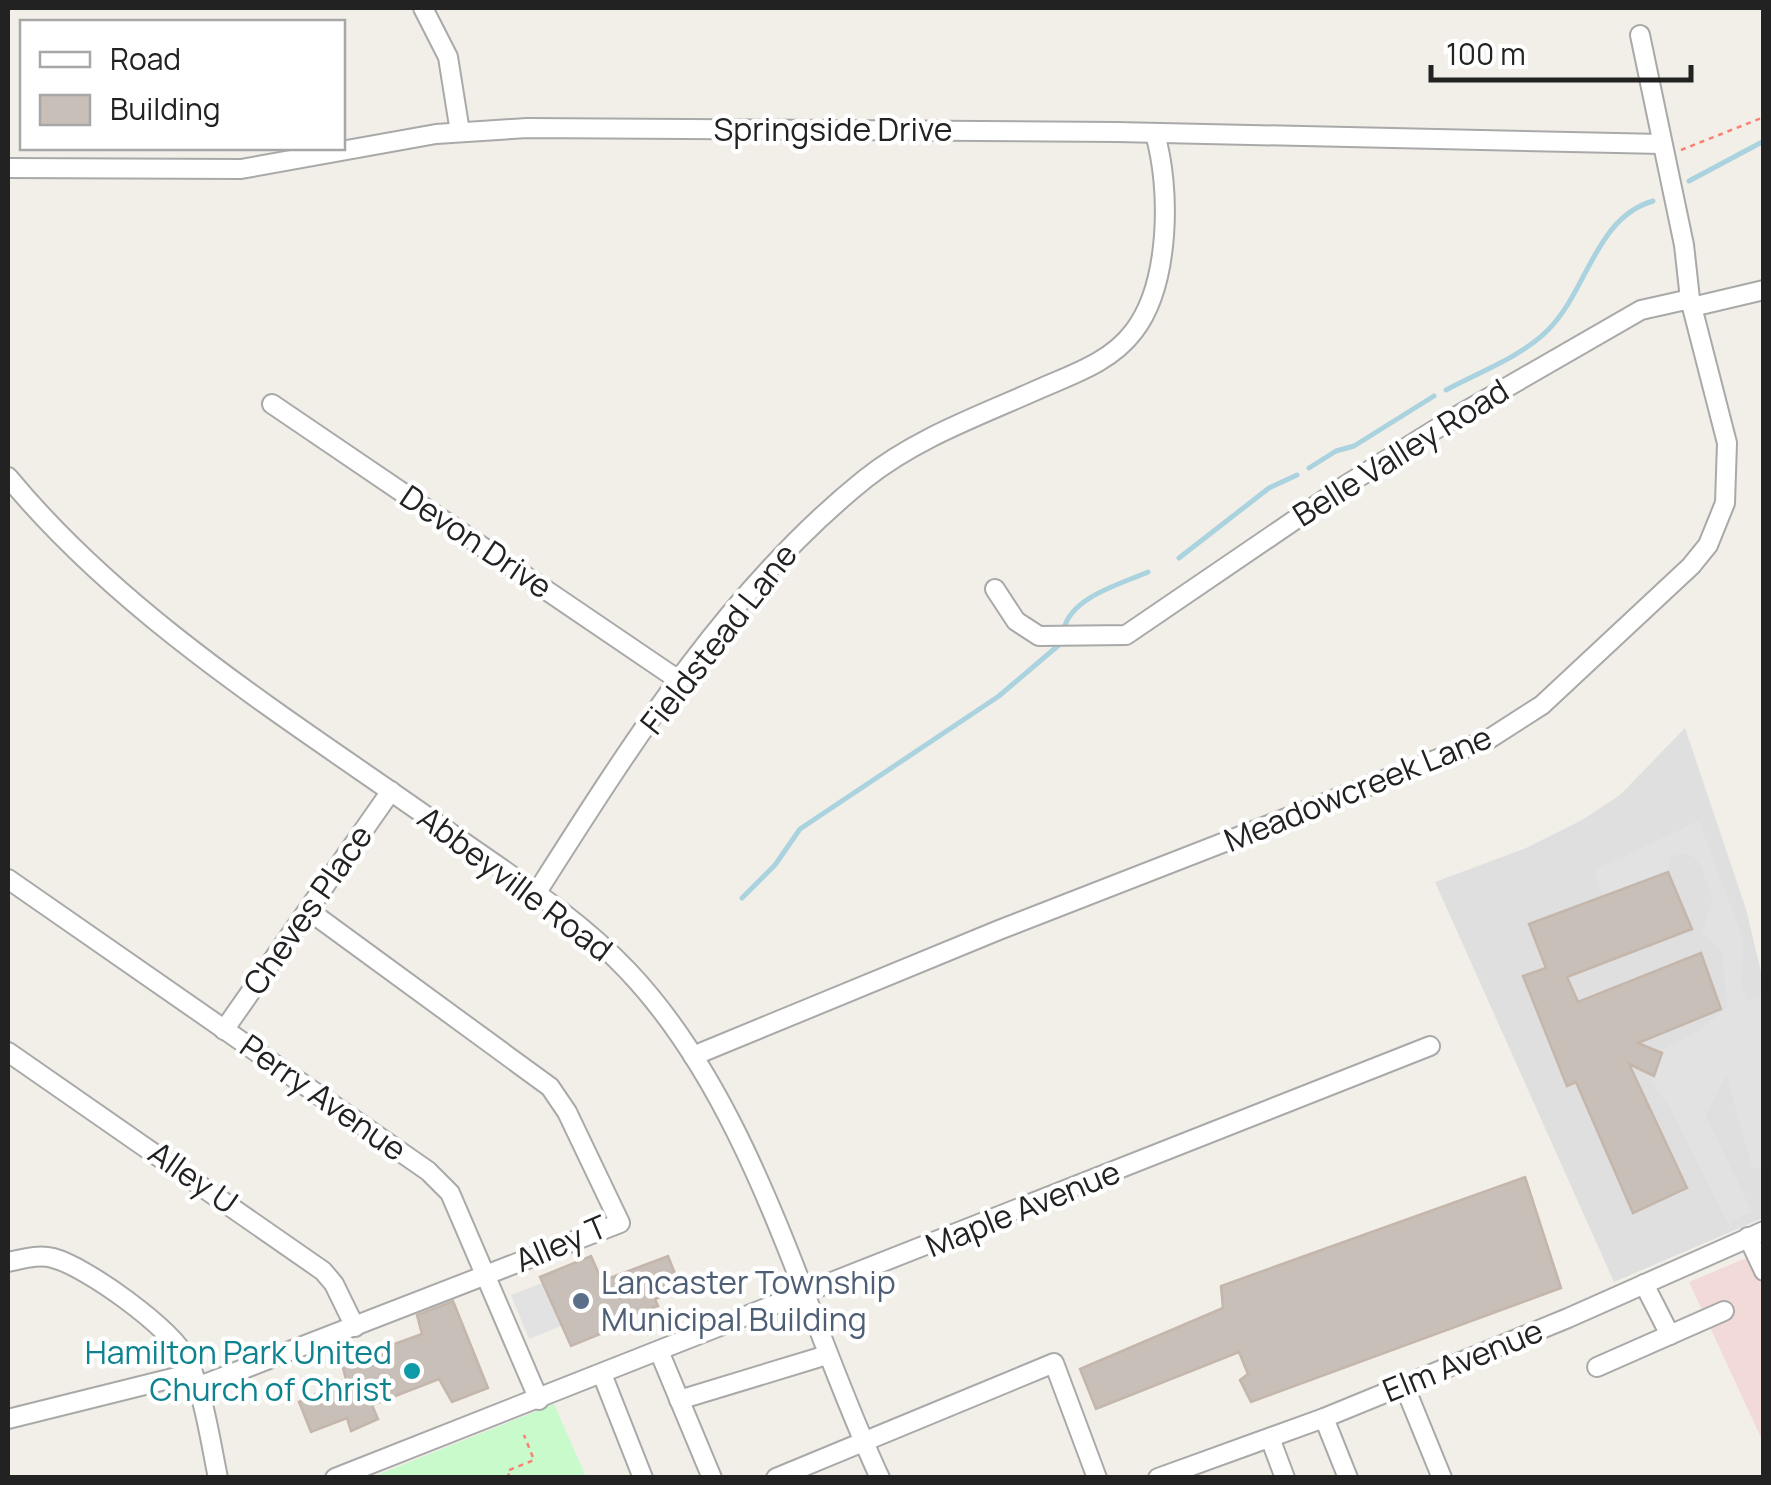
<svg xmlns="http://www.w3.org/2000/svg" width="1771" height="1485" viewBox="0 0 1771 1485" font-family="Manrope,sans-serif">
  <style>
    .residential { fill: #e0dfdf }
    .commercial { fill: #f2dad9 }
    .park { fill: #c8facc }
    .parking { fill: #e2e2e2 }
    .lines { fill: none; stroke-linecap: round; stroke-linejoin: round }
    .stream { stroke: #aad3df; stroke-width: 5 }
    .building { fill: #c7bfb8; stroke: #c4b6ab; stroke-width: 2.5 }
    .minor-casing { stroke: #a9a9a9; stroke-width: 22 }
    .path { stroke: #fa8072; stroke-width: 2.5; stroke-dasharray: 5 5; stroke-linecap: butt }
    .minor { stroke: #fff; stroke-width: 18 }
    .service-dot { fill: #5c6f8a; stroke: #fff; stroke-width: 4 }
    .culture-dot { fill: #0f9aa8; stroke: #fff; stroke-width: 4 }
    .labels { text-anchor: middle; stroke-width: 9; stroke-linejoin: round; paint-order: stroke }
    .street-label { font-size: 32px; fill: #222; stroke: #fff }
    .service-label { font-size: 32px; fill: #4e5e75; stroke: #fff; text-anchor: start }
    .culture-label { font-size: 32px; fill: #0d838f; stroke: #fff; text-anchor: end }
  </style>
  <rect width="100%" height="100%" fill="#f2efe9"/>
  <polygon class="residential" points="1685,728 1746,909 1763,980 1763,1218 1614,1282 1435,882 1526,848 1582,820 1620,795"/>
  <polygon class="commercial" points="1763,1251 1763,1442 1689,1282"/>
  <polygon class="park" points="554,1404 586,1477 372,1477"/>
  <g class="parking">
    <polygon points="1699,821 1743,939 1741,986 1747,1001 1761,998 1764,1005 1763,1169 1752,1167 1726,1075 1706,1116 1752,1212 1728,1224 1669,1106 1651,1082 1664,1049 1700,1030 1727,1007 1722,951 1702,934 1712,899 1702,868 1692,855 1679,853 1670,857 1668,872 1603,897 1594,870"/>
    <polygon points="542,1283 561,1326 529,1339 511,1295"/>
  </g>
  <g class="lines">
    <g class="stream">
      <polyline points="1689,181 1764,141"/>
      <path d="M1446,390C1479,372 1521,357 1548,330C1588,290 1595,218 1653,201"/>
      <polyline points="1309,468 1336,451 1354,446 1434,396"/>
      <polyline points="1179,558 1269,488 1297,475"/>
      <path d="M1064,629C1071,597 1121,584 1148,572"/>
      <polyline points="742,898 775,865 800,829 999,696 1060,644"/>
    </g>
  </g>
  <g class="building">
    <polygon points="1668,872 1692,929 1567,977 1578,1002 1701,953 1721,1009 1638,1043 1662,1053 1654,1076 1629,1064 1687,1188 1633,1213 1576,1082 1567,1086 1523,976 1546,968 1529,924"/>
    <polygon points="1525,1177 1561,1288 1251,1402 1240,1380 1248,1374 1239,1352 1096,1409 1080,1369 1223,1308 1221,1286"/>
    <polygon points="591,1256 602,1281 668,1256 681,1289 655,1299 658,1306 619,1319 622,1325 571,1346 540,1277"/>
    <polygon points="453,1301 488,1388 452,1402 439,1379 372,1405 378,1419 351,1431 347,1418 311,1432 299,1402 346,1380 342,1363 422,1334 417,1315"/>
  </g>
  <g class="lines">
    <g class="minor-casing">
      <g id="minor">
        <polyline points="423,8 448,57 460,132"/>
        <polyline points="8,168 241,169 436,134 527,128 1117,132 1662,144"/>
        <polyline points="1692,307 1764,290"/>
        <polyline points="272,404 680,681"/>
        <path d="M8,477C128,622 297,724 449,832C511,876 576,916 628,971C755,1105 803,1313 880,1478"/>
        <polyline points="995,589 1016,621 1039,636 1126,635 1346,485 1457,416 1641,310 1690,299"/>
        <polyline points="8,879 428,1171 450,1193 539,1400"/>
        <path d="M537,892C630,746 728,589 865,479C916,438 979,416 1039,389C1073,374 1111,362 1134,331C1170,284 1171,189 1155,134"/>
        <polyline points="224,1030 391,791"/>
        <polyline points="8,1052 323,1271 334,1284 355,1327"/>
        <polyline points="693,1056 999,930 1489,739 1542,705 1691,566 1708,545 1725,503 1727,443 1690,299 1684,245 1640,35"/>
        <polyline points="1748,1237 1764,1271"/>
        <path d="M8,1262C23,1259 38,1254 53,1258C87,1267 171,1328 187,1359C204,1394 210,1439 218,1478"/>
        <polyline points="1644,1284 1670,1335"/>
        <polyline points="659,1351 712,1478"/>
        <polyline points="1597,1367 1724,1311"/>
        <polyline points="602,1374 643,1478"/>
        <polyline points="1404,1385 1442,1478"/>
        <polyline points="197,1387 620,1223 567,1112 550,1087 308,910"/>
        <polyline points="679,1400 827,1355"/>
        <polyline points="1324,1418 1348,1478"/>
        <polyline points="8,1419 193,1373"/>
        <polyline points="1270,1438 1285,1478"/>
        <polyline points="335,1478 1430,1046"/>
        <polyline points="776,1478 1054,1363 1097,1478"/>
        <polyline points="1158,1478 1324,1418 1568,1318 1764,1231"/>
      </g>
    </g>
    <g class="path">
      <polyline points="1681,150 1764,117"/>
      <polyline points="510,1478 507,1471 534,1460 524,1435"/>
    </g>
    <use href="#minor" class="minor"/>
  </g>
  <circle class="service-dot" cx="581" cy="1301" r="10"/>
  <circle class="culture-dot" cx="412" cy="1371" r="10"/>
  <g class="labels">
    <g class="street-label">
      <text x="833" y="141">Springside Drive</text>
      <text transform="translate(1401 453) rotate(-32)" y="11">Belle Valley Road</text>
      <text transform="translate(476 542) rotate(34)" y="11">Devon Drive</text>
      <text transform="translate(719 639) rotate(-52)" y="11">Fieldstead Lane</text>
      <text transform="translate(1358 789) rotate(-22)" y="11">Meadowcreek Lane</text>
      <text transform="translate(515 884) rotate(37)" y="11">Abbeyville Road</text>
      <text transform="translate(308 910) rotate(-55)" y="11">Cheves Place</text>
      <text transform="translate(323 1098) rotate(35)" y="11">Perry Avenue</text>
      <text transform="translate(193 1178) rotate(35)" y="11">Alley U</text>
      <text transform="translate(1023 1209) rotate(-22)" y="11">Maple Avenue</text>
      <text transform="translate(561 1244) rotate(-23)" y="11">Alley T</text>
      <text transform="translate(1463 1361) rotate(-22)" y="11">Elm Avenue</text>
    </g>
    <g class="service-label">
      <text x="601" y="1294">Lancaster Township<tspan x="601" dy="37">Municipal Building</tspan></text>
    </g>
    <g class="culture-label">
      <text x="392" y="1364">Hamilton Park United<tspan x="392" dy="37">Church of Christ</tspan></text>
    </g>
  </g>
  <rect width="1771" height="1485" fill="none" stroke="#222222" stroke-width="20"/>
  <rect x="20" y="20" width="325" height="130" fill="#ffffff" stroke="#a7a7a7" stroke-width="2.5"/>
  <rect x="40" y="52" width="50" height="15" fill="#ffffff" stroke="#a7a7a7" stroke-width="2.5"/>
  <text x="110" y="70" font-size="30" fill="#222222">Road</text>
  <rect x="40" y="95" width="50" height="30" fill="#c7bfb8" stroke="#a7a7a7" stroke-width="2.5"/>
  <text x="110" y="120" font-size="30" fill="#222222">Building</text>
  <path d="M1431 65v15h260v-15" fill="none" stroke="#222222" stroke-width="5"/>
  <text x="1446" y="65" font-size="30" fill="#222222" stroke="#ffffff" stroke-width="8" paint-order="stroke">100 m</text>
</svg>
